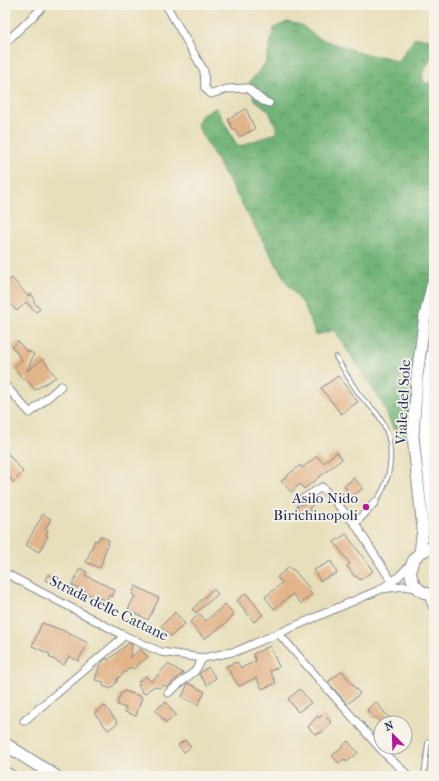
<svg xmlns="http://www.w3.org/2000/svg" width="439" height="781" viewBox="0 0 439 781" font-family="'IM FELL French Canon',serif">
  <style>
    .forest { fill: url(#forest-crowns); stroke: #46726b }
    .building { fill: #e2b489 }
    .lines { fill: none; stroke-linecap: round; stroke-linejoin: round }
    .lane-casing { stroke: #81878c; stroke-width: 5.5 }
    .street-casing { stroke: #81878c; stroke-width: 9 }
    .secondary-casing { stroke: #81878c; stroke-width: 12 }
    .primary-casing { stroke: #81878c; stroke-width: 13 }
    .highway-casing { stroke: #81878c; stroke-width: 14 }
    .lane { stroke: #fff; stroke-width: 3.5 }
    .street { stroke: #fff; stroke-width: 7 }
    .secondary { stroke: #fff; stroke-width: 10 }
    .primary { stroke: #fff; stroke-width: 11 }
    .highway { stroke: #fff; stroke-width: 12 }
    .poi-dot { fill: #b5179e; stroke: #f7f3e8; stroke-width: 1.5 }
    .labels { text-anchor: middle; stroke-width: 3.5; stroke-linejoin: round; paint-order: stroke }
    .street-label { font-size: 15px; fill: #1b2f5e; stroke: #f7f3e8 }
    .poi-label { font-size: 15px; fill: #1b2f5e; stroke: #f7f3e8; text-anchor: end }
  </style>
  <defs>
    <pattern id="forest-crowns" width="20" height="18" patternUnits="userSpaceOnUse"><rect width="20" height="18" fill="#72b478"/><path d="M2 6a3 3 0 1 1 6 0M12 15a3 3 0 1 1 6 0" fill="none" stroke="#5d9366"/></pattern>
  </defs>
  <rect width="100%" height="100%" fill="#f7f3e8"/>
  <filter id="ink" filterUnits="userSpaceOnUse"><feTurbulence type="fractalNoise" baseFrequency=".025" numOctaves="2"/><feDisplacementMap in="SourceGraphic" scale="8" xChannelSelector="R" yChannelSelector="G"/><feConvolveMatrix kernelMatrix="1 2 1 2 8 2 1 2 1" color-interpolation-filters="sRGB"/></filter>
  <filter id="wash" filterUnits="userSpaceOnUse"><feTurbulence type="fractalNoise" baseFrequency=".012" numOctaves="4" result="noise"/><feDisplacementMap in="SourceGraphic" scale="16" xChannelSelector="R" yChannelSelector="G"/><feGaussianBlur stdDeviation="0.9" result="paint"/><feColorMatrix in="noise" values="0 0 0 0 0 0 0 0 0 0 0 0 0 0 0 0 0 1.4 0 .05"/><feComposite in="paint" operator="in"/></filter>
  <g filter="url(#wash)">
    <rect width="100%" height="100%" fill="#e7dfba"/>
    <polygon class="forest" points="287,22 301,25 318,38 364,54 385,57 398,62 415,38 434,39 434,53 422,74 424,83 434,83 434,278 413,436 398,439 381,401 334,330 316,335 304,305 287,283 197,125 202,115 216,108 238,147 278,132 269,111 254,99 249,83 266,62 274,28"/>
    <g id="blocks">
      <g class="building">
        <polygon points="246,109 255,129 239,137 235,129 233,130 228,119"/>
        <polygon points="12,278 28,296 31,294 35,299 33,301 40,309 36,312 26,302 17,311 7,301 8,299 5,295 5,284"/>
        <polygon points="18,341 25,350 34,354 27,371 43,359 56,377 35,390 25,377 23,380 14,367 22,360 12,347"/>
        <polygon points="338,376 358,402 341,414 321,388"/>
        <polygon points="5,450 23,472 13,482 5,472"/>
        <polygon points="337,452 342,459 304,489 300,484 291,492 281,481 300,465 302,468 317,456 323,463"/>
        <polygon points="354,478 363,488 346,502 341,495 347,490 344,486"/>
        <polygon points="309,501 313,505 309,508 313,513 305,520 296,507"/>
        <polygon points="43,514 51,519 45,529 48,530 46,535 48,536 39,552 26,545"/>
        <polygon points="346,534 373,571 360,580 357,576 355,577 347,566 350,564 334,542"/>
        <polygon points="100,536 109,540 100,568 86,562 95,540 98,541"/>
        <polygon points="331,561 337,573 320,581 314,570"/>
        <polygon points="289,567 292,570 293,569 310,589 308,590 312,594 301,604 293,594 274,609 265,597 282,583 277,577"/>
        <polygon points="80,568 87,572 85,575 115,590 112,597 109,595 106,601 101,598 100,600 72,585"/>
        <polygon points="48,574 63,582 60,588 45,580"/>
        <polygon points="136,586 159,598 148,620 128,609 135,596 132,594"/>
        <polygon points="213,589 218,594 196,613 192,609"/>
        <polygon points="246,593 263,615 254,622 237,600"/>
        <polygon points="225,604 234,614 224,625 204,639 190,622 200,614 206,621"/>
        <polygon points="175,612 185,624 171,636 161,626"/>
        <polygon points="42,623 62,630 88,643 78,661 69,656 64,665 49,657 50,654 32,646"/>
        <polygon points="129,643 132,644 130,658 140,649 148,657 133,669 131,667 118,678 116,683 110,689 103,686 104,682 95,680 100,664 107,658 108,660"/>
        <polygon points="270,646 279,667 270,671 276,683 262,689 256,678 239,686 226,666 237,662 241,668 256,661 253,654"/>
        <polygon points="168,664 183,673 167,687 163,685 159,688 154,686 144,694 138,685 140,684 138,682 146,676 151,682"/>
        <polygon points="208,667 216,678 207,685 199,674"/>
        <polygon points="342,671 360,694 347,704 328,682"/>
        <polygon points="188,683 205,692 198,705 182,697"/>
        <polygon points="300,689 311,703 298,712 288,699"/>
        <polygon points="125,691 142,697 136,716 125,712 126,708 117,705 120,694"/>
        <polygon points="166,702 176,715 166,723 155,710"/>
        <polygon points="376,702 389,718 384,723 381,723 376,717 374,719 367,710"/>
        <polygon points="105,706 118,723 108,730 94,713"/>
        <polygon points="323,714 331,722 320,734 319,732 316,735 308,727 317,716 319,718"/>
        <polygon points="185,740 191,747 184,752 178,745"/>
        <polygon points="348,741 358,753 347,762 344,759 339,763 332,756"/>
      </g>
    </g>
  </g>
  <g filter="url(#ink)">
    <use href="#blocks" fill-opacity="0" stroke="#81878c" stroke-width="1"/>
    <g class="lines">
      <g class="lane-casing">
        <g id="lane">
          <path d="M336,357C344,370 351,383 359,394C365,402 372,407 378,415C396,440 394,478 375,502"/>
          <polyline points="424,776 428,742 434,740"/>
        </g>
      </g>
      <g class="street-casing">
        <g id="street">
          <polyline points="166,5 204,71 205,88 211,94 227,89 248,88 263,101 269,103"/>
          <polyline points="5,43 45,5"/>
          <polyline points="5,385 30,413 61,386"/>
          <polyline points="299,501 322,487 355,524 392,582"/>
          <polyline points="355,524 375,502"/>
          <polyline points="5,573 123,635 161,652 203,658 237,651 379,590 397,578 412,563"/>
          <polyline points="382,589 403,586 417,588"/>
          <polyline points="279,634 385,754 409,776"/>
          <polyline points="168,693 195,671 203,658"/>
          <polyline points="24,721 119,641 123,635"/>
        </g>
      </g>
      <g class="secondary-casing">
        <polyline id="secondary" points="5,772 12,776"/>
      </g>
      <g class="primary-casing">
        <g id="primary">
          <polyline points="434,341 428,382 425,435 434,526"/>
          <path d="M434,548C403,551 403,592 434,595"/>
          <polyline points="420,553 423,529 413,436 417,376 425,316 434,278"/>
          <polyline points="430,594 434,606"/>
        </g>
      </g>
      <g class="highway-casing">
        <polyline id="highway" points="5,744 55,776"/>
      </g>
      <use href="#lane" class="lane"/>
      <use href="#street" class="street"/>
      <use href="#secondary" class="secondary"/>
      <use href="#primary" class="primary"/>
      <use href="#highway" class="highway"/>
    </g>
  </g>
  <circle class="poi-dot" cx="366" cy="507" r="4"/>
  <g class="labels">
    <g class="street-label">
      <text transform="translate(403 402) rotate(-87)" y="5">Viale del Sole</text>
      <text transform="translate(109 608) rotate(26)" y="5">Strada delle Cattane</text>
    </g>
    <g class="poi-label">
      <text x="358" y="503">Asilo Nido<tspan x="358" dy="17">Birichinopoli</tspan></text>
    </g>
  </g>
  <rect width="439" height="781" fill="none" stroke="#f7f3e8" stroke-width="20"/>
  <g transform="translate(393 735) rotate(337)"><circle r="19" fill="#f7f3e8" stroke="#9fa5b1"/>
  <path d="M0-3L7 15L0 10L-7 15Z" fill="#b5179e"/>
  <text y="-6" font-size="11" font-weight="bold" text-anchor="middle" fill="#1b2f5e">N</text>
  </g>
</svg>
